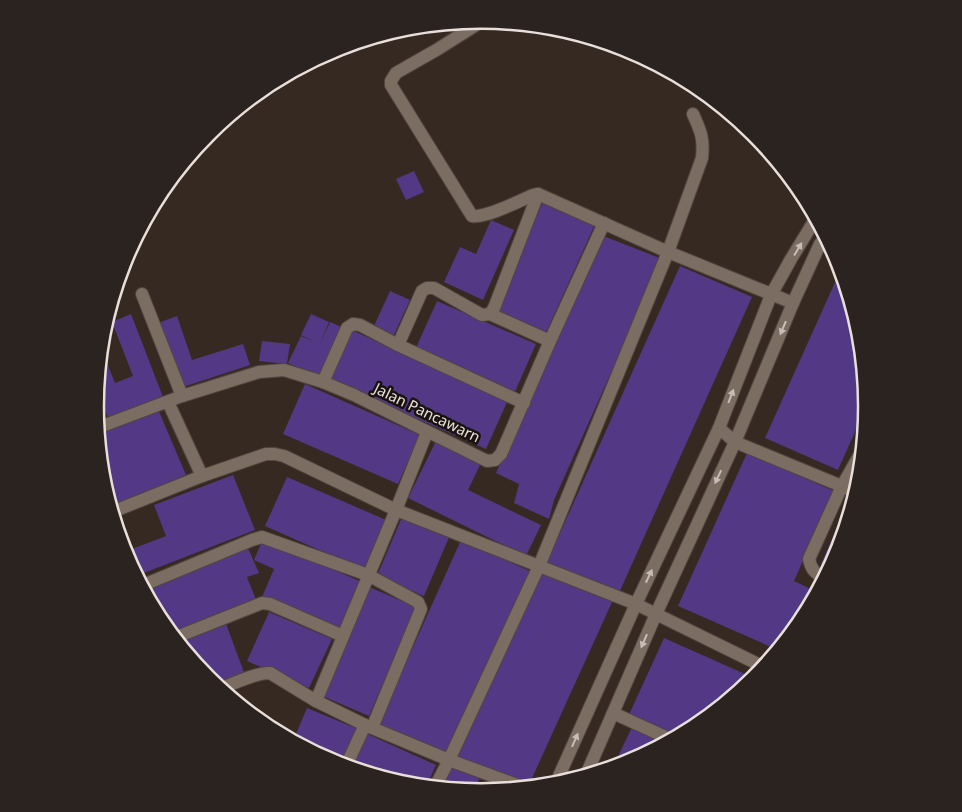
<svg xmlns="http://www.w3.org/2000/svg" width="962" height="812" viewBox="0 0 962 812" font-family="'Noto Sans',sans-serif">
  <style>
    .building { fill: #523885 }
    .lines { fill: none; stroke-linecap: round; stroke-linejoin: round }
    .minor-casing { stroke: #524740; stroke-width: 14 }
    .minor { stroke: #7c6d63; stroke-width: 12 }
    .oneway { fill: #c8bdb6 }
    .labels { text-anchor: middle; stroke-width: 5; stroke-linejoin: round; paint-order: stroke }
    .street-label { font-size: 15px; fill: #e8dfda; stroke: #191310 }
    .rim { fill: none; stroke: #e8dfda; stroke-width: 2.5 }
  </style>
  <rect width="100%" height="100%" fill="#362921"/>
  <g class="building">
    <polygon points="414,171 424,192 406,200 396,179"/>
    <polygon points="544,199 596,222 546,333 495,310"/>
    <polygon points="491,220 514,230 483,300 444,282 460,247 476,254"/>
    <polygon points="601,235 662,259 554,500 549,519 514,503 519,484 496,473"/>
    <polygon points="680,266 752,297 619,593 547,562"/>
    <polygon points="841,269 860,331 867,405 838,470 765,438"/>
    <polygon points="390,291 410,300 393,337 373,328"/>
    <polygon points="437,301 536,344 514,394 415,350"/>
    <polygon points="131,314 163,397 108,418 97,388 101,348 115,383 133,376 112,322"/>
    <polygon points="311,314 329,322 320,344 330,322 346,329 323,379 288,363 301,336 315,342 301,335"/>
    <polygon points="177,316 192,360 243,344 250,365 180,388 158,323"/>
    <polygon points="349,329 508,400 486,449 327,379"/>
    <polygon points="262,341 290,344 287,364 259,361"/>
    <polygon points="305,384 420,435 398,484 283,434"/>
    <polygon points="158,409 186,475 110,507 102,481 98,435"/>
    <polygon points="437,439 482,461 468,490 541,525 526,556 408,498"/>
    <polygon points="747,453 834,491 794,581 817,592 802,621 778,650 678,606"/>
    <polygon points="233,475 255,530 136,576 124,552 166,536 154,505"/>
    <polygon points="287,477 386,520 364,570 265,526"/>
    <polygon points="850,499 854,500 838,554 830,568 821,564"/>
    <polygon points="403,515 450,535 424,596 377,576"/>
    <polygon points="263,539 362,582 340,632 262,597 274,569 254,560"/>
    <polygon points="461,540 532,572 449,759 377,727"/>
    <polygon points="248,548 259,573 247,577 257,602 172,635 160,620 143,589"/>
    <polygon points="541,569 613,600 528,787 457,756"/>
    <polygon points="367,586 416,607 369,716 320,695"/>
    <polygon points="269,612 332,639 309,688 247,661"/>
    <polygon points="225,621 245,675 217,686 208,679 176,640"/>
    <polygon points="664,638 754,678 695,727 672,739 627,719"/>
    <polygon points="307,708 358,729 343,765 333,763 293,741"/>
    <polygon points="632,727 667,742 628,763 613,767"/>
    <polygon points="365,733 436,765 426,787 405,785 349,767"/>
    <polygon points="449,761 481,775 474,791 437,788"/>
  </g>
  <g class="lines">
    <g class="minor-casing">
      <g id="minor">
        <path d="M484,20L438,49L396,73L391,81V85L472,216C487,218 519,201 533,195L538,194"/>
        <polyline points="142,294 182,396"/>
        <polyline points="490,314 550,341"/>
        <polyline points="398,345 422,291 427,288 434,288 482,315 490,314 494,308 538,194 668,252 793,303"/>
        <polyline points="323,382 347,328 353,324 360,325 398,345 524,403"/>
        <polyline points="168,402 202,476"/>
        <polyline points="97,428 182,396 259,372 284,370 323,382 354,395 487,461 495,460 501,454 550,341 604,223"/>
        <polyline points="719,428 735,442 856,492"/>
        <polyline points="112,512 202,476 266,454 275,454 284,456 396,510 636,604 656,614 764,667"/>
        <path d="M825,578C815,574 811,569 809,559L842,486L863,449"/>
        <polyline points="141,586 252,540 262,537 368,575 418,602 421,609 372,728"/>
        <polyline points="174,638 262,603 270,604 343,636"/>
        <path d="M220,689C232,684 258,672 270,673L316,701L365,725L449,760L525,788"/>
        <polyline points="316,701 396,510 427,432"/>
        <polyline points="613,713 672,740"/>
        <polyline points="346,766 365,725"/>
        <polyline points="586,775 656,614 735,442 793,303 820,244 826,237"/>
        <polyline points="555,785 636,604 719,428 771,295 791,259 816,218"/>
        <path d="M435,787L449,760L539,566L668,252L702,158C704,138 701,132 693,114"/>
      </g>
    </g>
    <use href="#minor" class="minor"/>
  </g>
  <defs><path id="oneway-solid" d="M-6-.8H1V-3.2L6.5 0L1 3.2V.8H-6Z" transform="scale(1.25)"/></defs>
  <g class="oneway">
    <use href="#oneway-solid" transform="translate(798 249) rotate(-59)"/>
    <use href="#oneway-solid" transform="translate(783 328) rotate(113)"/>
    <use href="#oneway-solid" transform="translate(731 396) rotate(-69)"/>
    <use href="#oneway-solid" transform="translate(718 477) rotate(115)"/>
    <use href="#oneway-solid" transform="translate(649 576) rotate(-65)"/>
    <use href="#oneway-solid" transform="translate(644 641) rotate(114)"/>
    <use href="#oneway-solid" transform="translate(575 740) rotate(-66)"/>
  </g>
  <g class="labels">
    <g class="street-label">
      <text transform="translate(427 413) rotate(26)" y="5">Jalan Pancawarn</text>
    </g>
  </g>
  <path d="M0 0H962V812H0ZM104 406a377 377 0 1 1 754 0a377 377 0 1 1-754 0Z" fill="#2a2320" fill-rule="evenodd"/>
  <path class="rim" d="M104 406a377 377 0 1 1 754 0a377 377 0 1 1-754 0Z"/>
</svg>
